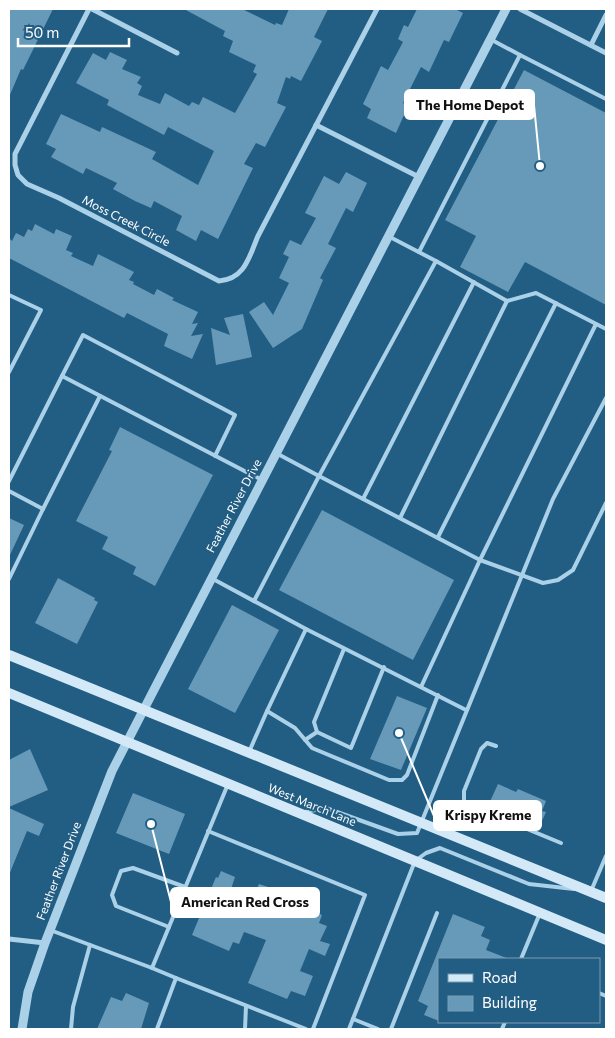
<svg xmlns="http://www.w3.org/2000/svg" width="615" height="1038" viewBox="0 0 615 1038" font-family="Commissioner,sans-serif">
  <style>
    .building { fill: #679ab9 }
    .lines { fill: none; stroke-linecap: round; stroke-linejoin: round }
    .service { stroke: #aad1e8; stroke-width: 4 }
    .minor { stroke: #aad1e8; stroke-width: 5 }
    .tertiary { stroke: #aad1e8; stroke-width: 9 }
    .secondary { stroke: #d4e9f7; stroke-width: 10 }
    .labels { text-anchor: middle; stroke-width: 4; stroke-linejoin: round; paint-order: stroke }
    .street-label { font-size: 12px; fill: #fff; stroke: #225d83 }
    .leader { fill: none; stroke: #fff; stroke-width: 2 }
    .callout-dot { fill: #fff; stroke: #225d83; stroke-width: 2 }
    .callout { fill: #fff; stroke: #fff; stroke-width: 2 }
    .callout-label { font-size: 14px; text-anchor: middle; font-weight: bold; fill: #111 }
  </style>
  <rect width="100%" height="100%" fill="#225d83"/>
  <g class="building">
    <polygon points="9,9 53,9 23,70 21,69 9,97"/>
    <polygon points="184,9 242,9 275,25 276,23 282,25 289,9 328,9 314,37 322,41 301,81 291,76 290,79 286,77 277,103 286,107 265,147 256,143 244,164 253,168 218,239 201,230 196,241 176,230 182,216 154,201 151,208 135,201 113,189 117,183 86,168 83,174 51,157 56,149 46,144 61,114 100,132 102,127 156,152 152,159 198,185 214,151 168,127 164,135 107,105 109,100 76,83 93,53 106,60 110,52 127,60 122,69 141,77 137,83 142,86 138,95 160,104 165,93 189,106 192,102 199,105 203,97 235,113 257,74 253,72 256,65 229,52 233,41 223,36 225,31"/>
    <polygon points="417,9 455,9 463,13 449,42 444,40 429,72 421,67 403,103 408,106 396,133 367,118 371,109 363,104 381,66 388,70 403,42 398,39 404,25 408,27"/>
    <polygon points="524,70 606,113 606,305 525,262 508,292 460,267 476,236 445,220"/>
    <polygon points="346,172 367,183 353,212 346,208 328,244 336,248 320,278 323,280 302,329 273,348 249,312 264,302 273,315 289,283 279,278 289,257 283,254 290,240 301,245 316,218 305,213 324,176 339,184"/>
    <polygon points="35,224 54,234 56,229 72,236 66,250 73,253 71,256 93,266 98,254 134,272 129,280 134,282 133,284 154,295 157,289 174,298 172,300 198,312 192,324 198,323 191,336 203,334 192,359 164,346 168,334 127,313 124,318 9,258 9,238 12,241 16,233 24,237 28,229 32,231"/>
    <polygon points="243,314 252,357 216,365 211,328 230,335 224,318"/>
    <polygon points="120,427 213,475 155,586 133,574 136,567 102,549 108,537 76,521 112,451 109,450"/>
    <polygon points="322,510 454,580 413,660 279,590"/>
    <polygon points="9,518 24,525 9,557"/>
    <polygon points="58,578 95,598 94,600 98,602 77,644 35,623"/>
    <polygon points="232,605 279,630 235,713 188,689"/>
    <polygon points="397,696 427,708 401,770 370,759"/>
    <polygon points="30,749 48,790 9,807 9,760"/>
    <polygon points="498,784 516,792 518,789 546,801 542,811 546,812 541,823 537,821 534,828 487,808"/>
    <polygon points="133,793 185,814 169,854 116,833"/>
    <polygon points="9,808 44,824 39,836 27,831 9,875"/>
    <polygon points="221,871 235,877 231,889 253,898 259,884 274,889 271,894 322,915 319,923 327,926 320,941 330,944 325,956 309,949 300,971 313,976 305,996 291,991 287,999 248,983 266,940 244,932 239,944 233,942 229,951 192,935 216,877 218,878"/>
    <polygon points="453,914 485,927 481,936 490,940 486,950 509,959 439,959 439,1021 424,1015 428,1006 418,1001"/>
    <polygon points="126,993 149,1003 141,1029 97,1029 111,997 122,1001"/>
  </g>
  <g class="lines">
    <g class="service">
      <polyline points="490,39 520,55"/>
      <polyline points="388,236 436,261 319,476 480,560 596,324"/>
      <polyline points="419,252 520,55 606,99"/>
      <polyline points="436,261 507,301 536,293 606,329"/>
      <polyline points="9,295 41,310 9,372"/>
      <polyline points="62,376 83,335 235,415 215,456"/>
      <polyline points="9,481 62,376 262,480"/>
      <polyline points="9,491 43,509 9,579"/>
      <polyline points="363,499 474,282"/>
      <polyline points="43,509 100,396"/>
      <polyline points="400,518 507,301"/>
      <polyline points="438,537 556,303"/>
      <polyline points="213,579 306,629 466,710"/>
      <polyline points="254,601 319,476 276,453"/>
      <polyline points="421,687 480,560 543,583 558,580 573,570 606,503"/>
      <polyline points="267,711 306,629"/>
      <polyline points="317,732 314,722 344,649"/>
      <polyline points="305,740 317,732 351,748 384,667"/>
      <polyline points="496,746 487,743 481,749 464,791 464,803 561,843"/>
      <polyline points="249,752 267,711 295,728 312,748 389,780 402,780 407,775 438,695"/>
      <polyline points="305,812 326,808 398,834 417,833 553,499 606,398"/>
      <polyline points="208,831 365,895 313,1029"/>
      <polyline points="591,891 606,856"/>
      <polyline points="169,927 116,906 112,895 121,871 133,868 185,887"/>
      <polyline points="50,930 152,968 228,784"/>
      <polyline points="521,959 540,913"/>
      <polyline points="152,968 176,978 157,1029"/>
      <polyline points="176,978 306,1029"/>
      <polyline points="599,993 606,996"/>
      <polyline points="353,1019 378,1029"/>
      <polyline points="71,1029 73,1007 90,945"/>
      <polyline points="245,1029 246,1006"/>
      <polyline points="349,1029 415,861 426,853 440,848 529,884 574,889"/>
      <polyline points="391,1029 437,913"/>
      <polyline points="502,1029 505,1022"/>
    </g>
    <g class="minor">
      <path d="M89,9L15,154V165L18,175L27,184L59,198L219,281C245,279 249,257 258,236L377,9"/>
      <polyline points="92,9 177,53"/>
      <polyline points="520,9 606,53"/>
      <polyline points="591,45 606,15"/>
      <polyline points="316,125 419,177"/>
      <polyline points="9,939 45,943"/>
    </g>
    <polyline class="tertiary" points="22,1029 28,992 45,943 112,771 506,9"/>
    <g class="secondary">
      <polyline points="9,655 606,898"/>
      <polyline points="9,693 606,940"/>
    </g>
  </g>
  <g class="labels">
    <g class="street-label">
      <text transform="translate(126 221) rotate(27)" y="4">Moss Creek Circle</text>
      <text transform="translate(234 506) rotate(-62)" y="4">Feather River Drive</text>
      <text transform="translate(312 805) rotate(22)" y="4">West March Lane</text>
      <text transform="translate(59 871) rotate(-69)" y="4">Feather River Drive</text>
    </g>
  </g>
  <path class="leader" d="M540 166L534 105M399 733L434 816M151 824L171 902"/>
  <g class="callout-dot">
    <circle cx="540" cy="166" r="5"/>
    <circle cx="399" cy="733" r="5"/>
    <circle cx="151" cy="824" r="5"/>
  </g>
  <g class="callout">
    <rect x="405" y="90" width="129" height="29" rx="5"/>
    <rect x="434" y="801" width="107" height="29" rx="5"/>
    <rect x="171" y="888" width="148" height="29" rx="5"/>
  </g>
  <g class="callout-label">
    <text x="470" y="110">The Home Depot</text>
    <text x="488" y="820">Krispy Kreme</text>
    <text x="245" y="907">American Red Cross</text>
  </g>
  <rect width="615" height="1038" fill="none" stroke="#ffffff" stroke-width="20"/>
  <rect x="438" y="958" width="162" height="65" fill="#225d83" stroke="#7a9eb5"/>
  <rect x="448" y="974" width="25" height="8" fill="#d4e9f7" stroke="#7a9eb5"/>
  <text x="482" y="983" font-size="15" fill="#ffffff">Road</text>
  <rect x="448" y="996" width="25" height="15" fill="#679ab9" stroke="#7a9eb5"/>
  <text x="482" y="1008" font-size="15" fill="#ffffff">Building</text>
  <path d="M18 38v8h111v-8" fill="none" stroke="#ffffff" stroke-width="2.5"/>
  <text x="25" y="38" font-size="15" fill="#ffffff" stroke="#225d83" stroke-width="4" paint-order="stroke">50 m</text>
</svg>
